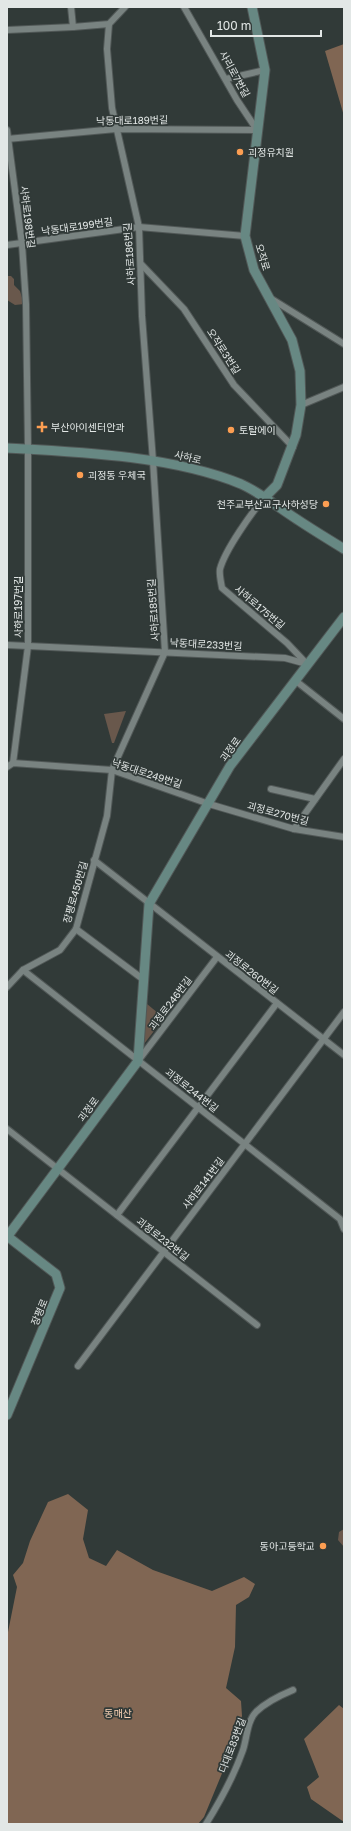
<svg xmlns="http://www.w3.org/2000/svg" width="351" height="1831" viewBox="0 0 351 1831" font-family="'Golos Text','Noto Sans KR',sans-serif">
  <style>
    .green { fill: #69584c }
    .forest { fill: #806653 }
    .lines { fill: none; stroke-linecap: round; stroke-linejoin: round }
    .street-casing { stroke: #515857; stroke-width: 8 }
    .secondary-casing { stroke: #515857; stroke-width: 11 }
    .street { stroke: #798381; stroke-width: 6 }
    .secondary { stroke: #678883; stroke-width: 9 }
    .poi-dot { fill: #fc9e52; stroke: #313a38; stroke-width: 1.5 }
    .labels { text-anchor: middle; stroke-width: 3.5; stroke-linejoin: round; paint-order: stroke }
    .street-label { font-size: 10px; fill: #e2e7e6; stroke: #313a38 }
    .poi-label { font-size: 10px; fill: #e2e7e6; stroke: #313a38; text-anchor: start }
    .park-label { font-size: 10px; fill: #fcd4b7; stroke: #313a38 }
  </style>
  <rect width="100%" height="100%" fill="#313a38"/>
  <g class="green">
    <polygon points="7,276 11,276 14,279 14,285 20,291 24,304 15,305 7,300"/>
    <polygon points="126,711 114,743 112,743 104,714"/>
    <polygon points="141,999 164,1018 137,1053"/>
    <polygon points="344,1529 344,1547 338,1540 339,1532"/>
  </g>
  <g class="forest">
    <polygon points="344,44 344,116 325,51"/>
    <polygon points="68,1494 88,1510 83,1539 89,1558 106,1566 117,1550 153,1570 212,1591 244,1577 255,1584 249,1597 236,1605 235,1647 226,1688 241,1701 242,1716 230,1754 204,1817 198,1824 7,1824 8,1679 7,1637 17,1587 13,1575 23,1563 30,1541 48,1502"/>
    <polygon points="339,1705 344,1709 344,1822 311,1799 307,1787 319,1777 304,1739"/>
  </g>
  <g class="lines">
    <g class="street-casing">
      <g id="street">
        <polyline points="71,7 73,27"/>
        <polyline points="184,7 237,100 257,130"/>
        <polyline points="7,30 73,27 109,24 125,7"/>
        <polyline points="226,79 265,70"/>
        <polyline points="7,130 22,244 26,304 28,449 28,646 13,763"/>
        <polyline points="7,139 116,129 257,130"/>
        <polyline points="7,245 139,227 245,236"/>
        <polyline points="141,264 184,309 234,385 293,447"/>
        <polyline points="270,298 344,344"/>
        <polyline points="301,405 344,387"/>
        <path d="M265,497C252,512 225,550 220,569C219,574 221,582 222,588L287,643L306,663"/>
        <polyline points="7,645 285,658 307,664"/>
        <polyline points="296,681 344,719"/>
        <polyline points="7,767 13,763 112,770 209,804 294,829 344,837"/>
        <polyline points="271,789 315,799"/>
        <polyline points="294,829 344,759"/>
        <polyline points="94,860 344,1055"/>
        <polyline points="76,929 144,980"/>
        <polyline points="23,970 340,1219 344,1229"/>
        <polyline points="7,987 23,970 60,950 76,929 107,816 112,770 165,652 153,461 142,316 139,227 112,108 107,49 109,24"/>
        <polyline points="138,1061 217,957"/>
        <polyline points="7,1129 257,1325"/>
        <polyline points="117,1215 277,1003"/>
        <polyline points="78,1366 344,1012"/>
        <path d="M206,1824C219,1803 235,1773 243,1750C247,1738 247,1721 256,1712C266,1702 281,1695 293,1690"/>
      </g>
    </g>
    <g class="secondary-casing">
      <g id="secondary">
        <polyline points="252,7 265,70 245,236 254,270 292,340 300,371 301,405 296,435 277,485 265,497"/>
        <path d="M7,448C80,452 173,456 241,484C261,493 279,508 298,520C313,530 328,539 344,549"/>
        <polyline points="7,1236 56,1274 60,1288 7,1415"/>
        <polyline points="7,1237 138,1061 149,904 230,766 344,617"/>
      </g>
    </g>
    <use href="#street" class="street"/>
    <use href="#secondary" class="secondary"/>
  </g>
  <g class="poi-dot">
    <circle cx="240" cy="152" r="4"/>
    <path d="M40 421h4v4h4v4h-4v4h-4v-4h-4v-4h4z"/>
    <circle cx="231" cy="430" r="4"/>
    <circle cx="80" cy="475" r="4"/>
    <circle cx="326" cy="504" r="4"/>
    <circle cx="323" cy="1546" r="4"/>
  </g>
  <g class="labels">
    <g class="street-label">
      <text transform="translate(235 74) rotate(61)" y="4">사리로7번길</text>
      <text transform="translate(132 120) rotate(-1)" y="4">낙동대로189번길</text>
      <text transform="translate(28 217) rotate(83)" y="4">사하로198번길</text>
      <text transform="translate(77 226) rotate(-8)" y="4">낙동대로199번길</text>
      <text transform="translate(129 254) rotate(-94)" y="4">사하로186번길</text>
      <text transform="translate(263 257) rotate(73)" y="4">오작로</text>
      <text transform="translate(224 351) rotate(57)" y="4">오작로3번길</text>
      <text transform="translate(188 457) rotate(13)" y="4">사하로</text>
      <text transform="translate(18 607) rotate(-90)" y="4">사하로197번길</text>
      <text transform="translate(260 607) rotate(40)" y="4">사하로175번길</text>
      <text transform="translate(153 610) rotate(-94)" y="4">사하로185번길</text>
      <text transform="translate(206 644) rotate(3)" y="4">낙동대로233번길</text>
      <text transform="translate(230 749) rotate(-54)" y="4">괴정로</text>
      <text transform="translate(147 773) rotate(18)" y="4">낙동대로249번길</text>
      <text transform="translate(278 813) rotate(15)" y="4">괴정로270번길</text>
      <text transform="translate(75 892) rotate(-74)" y="4">장평로450번길</text>
      <text transform="translate(252 972) rotate(38)" y="4">괴정로260번길</text>
      <text transform="translate(170 1003) rotate(-53)" y="4">괴정로246번길</text>
      <text transform="translate(192 1090) rotate(38)" y="4">괴정로244번길</text>
      <text transform="translate(88 1109) rotate(-53)" y="4">괴정로</text>
      <text transform="translate(203 1183) rotate(-53)" y="4">사하로141번길</text>
      <text transform="translate(163 1239) rotate(38)" y="4">괴정로232번길</text>
      <text transform="translate(39 1312) rotate(-68)" y="4">장평로</text>
      <text transform="translate(232 1745) rotate(-69)" y="4">다대로83번길</text>
    </g>
    <g class="poi-label">
      <text x="248" y="156">괴정유치원</text>
      <text x="51" y="431">부산아이센터안과</text>
      <text x="239" y="434">토탈에이</text>
      <text x="88" y="479">괴정동 우체국</text>
      <text x="318" y="508" text-anchor="end">천주교부산교구사하성당</text>
      <text x="315" y="1550" text-anchor="end">동아고등학교</text>
    </g>
    <g class="park-label">
      <text x="118" y="1717">동매산</text>
    </g>
  </g>
  <rect width="351" height="1831" fill="none" stroke="#e2e7e6" stroke-width="16"/>
  <path d="M211 30v6h110v-6" fill="none" stroke="#e2e7e6" stroke-width="2"/>
  <text x="217" y="30" font-size="12" fill="#e2e7e6" stroke="#313a38" stroke-width="3" paint-order="stroke">100 m</text>
</svg>
